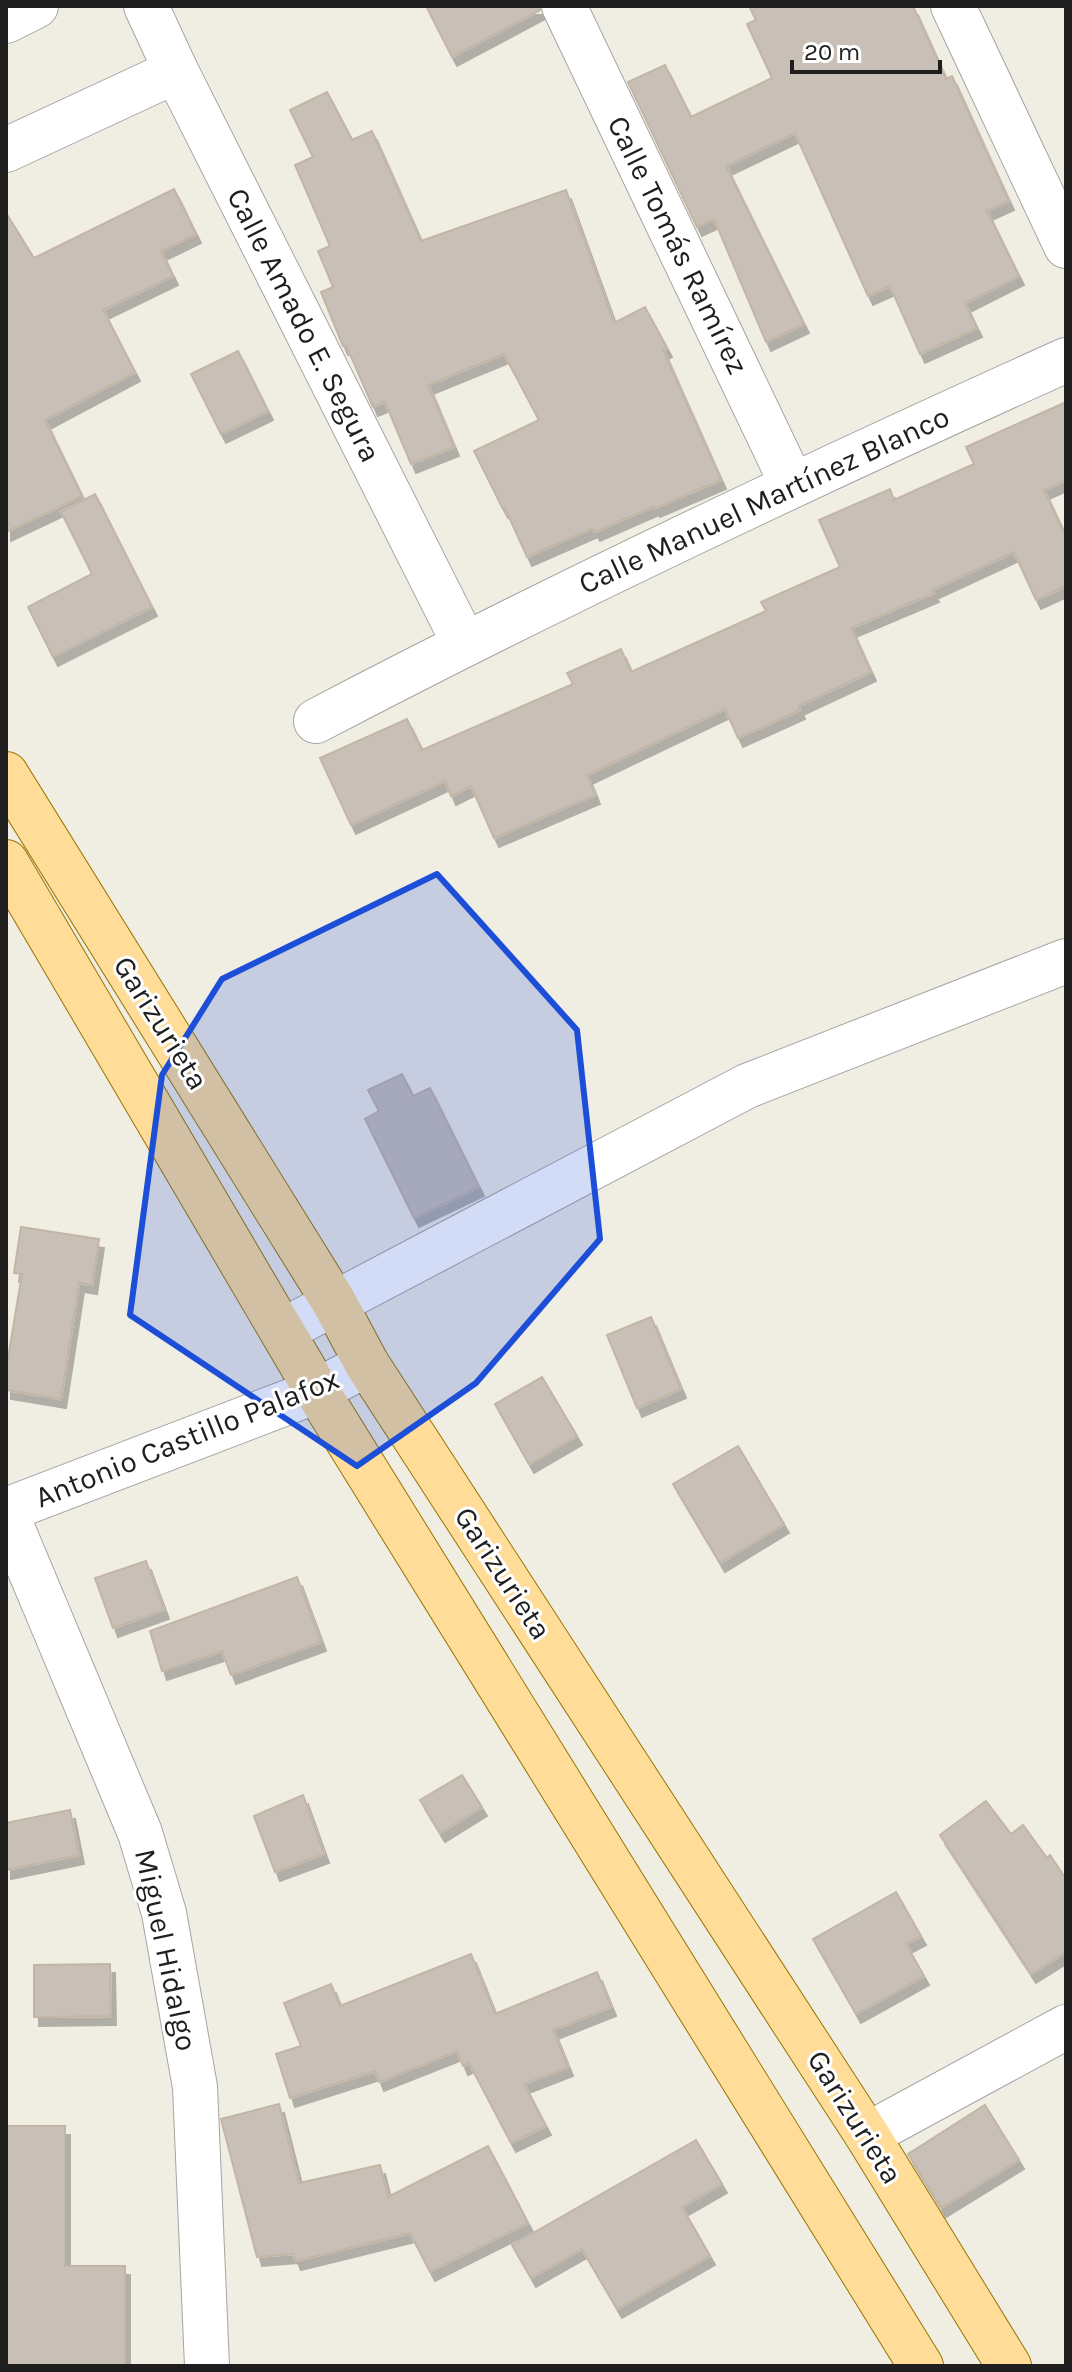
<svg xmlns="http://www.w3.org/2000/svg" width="1072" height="2372" viewBox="0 0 1072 2372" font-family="Karla,sans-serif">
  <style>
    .building { fill: #c8c0b6; stroke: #c3b5a5; stroke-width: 2; filter: url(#shadow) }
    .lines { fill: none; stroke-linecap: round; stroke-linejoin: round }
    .minor-casing { stroke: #a5a5a5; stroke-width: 46 }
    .major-casing { stroke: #987500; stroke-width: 46 }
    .minor { stroke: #fff; stroke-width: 44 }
    .major { stroke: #fd9; stroke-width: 44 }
    .marked { fill: #1d4ed8; fill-opacity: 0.2; stroke: #1d4ed8; stroke-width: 6; stroke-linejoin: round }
    .labels { text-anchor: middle; stroke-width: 6; stroke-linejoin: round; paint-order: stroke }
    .street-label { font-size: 30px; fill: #1e1e1e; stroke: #fff }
  </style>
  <defs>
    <filter id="shadow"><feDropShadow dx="5" dy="9" stdDeviation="0" flood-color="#0004"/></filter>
  </defs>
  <rect width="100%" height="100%" fill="#f0ede3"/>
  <g class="building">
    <polygon points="426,6 539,6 540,10 452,57"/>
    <polygon points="749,6 913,6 946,79 952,76 1009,201 987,211 1019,276 965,303 977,328 920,354 890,286 868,296 795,133 726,166 804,324 766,342 714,219 697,227 628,82 665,65 691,117 772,78 747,24 756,20"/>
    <polygon points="327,92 352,140 372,131 421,241 566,190 614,323 645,307 667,348 663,350 721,480 655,508 654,506 595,532 593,528 527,557 505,508 503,509 474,451 539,420 504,354 428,385 454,447 411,464 385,402 373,407 346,345 343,346 321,292 333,287 318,251 330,246 295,165 313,157 290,110"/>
    <polygon points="174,189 196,234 161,251 173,276 103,310 135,372 45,420 82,496 6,532 6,213 34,258"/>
    <polygon points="238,351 268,411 221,434 191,374"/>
    <polygon points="1066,402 1066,480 1044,490 1066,537 1066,586 1036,600 1014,552 932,590 934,593 851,628 871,672 798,706 800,710 738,738 725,709 587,775 595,795 494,838 471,786 451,796 445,781 351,825 320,758 407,719 422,750 573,684 567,673 621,649 631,672 766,611 761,602 840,567 819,520 890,489 894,500 974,464 966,447"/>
    <polygon points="95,494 152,607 53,657 28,607 92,574 61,512"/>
    <polygon points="402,1074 413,1096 430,1088 479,1187 414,1218 365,1119 379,1111 368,1090"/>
    <polygon points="21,1227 99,1239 92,1285 79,1283 61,1399 6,1390 6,1370 22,1274 14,1273"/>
    <polygon points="651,1317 681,1389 637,1408 607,1335"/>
    <polygon points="542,1377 577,1436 529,1464 495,1404"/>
    <polygon points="738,1446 784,1524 720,1563 673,1484"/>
    <polygon points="146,1561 164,1610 113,1628 95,1578"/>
    <polygon points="297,1577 321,1642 231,1675 222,1651 162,1671 150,1631"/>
    <polygon points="462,1775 482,1807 440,1833 420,1800"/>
    <polygon points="303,1795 324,1854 275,1872 254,1816"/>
    <polygon points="986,1801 1011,1834 1023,1825 1047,1858 1050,1855 1066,1879 1066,1952 1031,1974 940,1835"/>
    <polygon points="70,1810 79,1855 6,1870 6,1823"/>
    <polygon points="896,1892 921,1936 906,1944 924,1976 856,2014 813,1939"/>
    <polygon points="471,1954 495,2014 597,1972 611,2007 553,2030 568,2067 524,2084 546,2126 511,2143 469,2063 463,2066 457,2051 379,2082 375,2071 290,2098 276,2054 301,2046 284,2003 331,1984 340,2006"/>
    <polygon points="110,1964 111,2016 34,2017 34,1965"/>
    <polygon points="279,2104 299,2183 380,2165 388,2197 488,2146 528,2223 430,2272 410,2233 296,2261 293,2254 257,2257 221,2119"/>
    <polygon points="985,2105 1019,2160 941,2208 908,2154"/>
    <polygon points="6,2126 65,2126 65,2266 125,2266 125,2366 6,2366"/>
    <polygon points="696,2140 722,2184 682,2207 710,2256 617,2309 582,2249 531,2278 512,2245"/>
  </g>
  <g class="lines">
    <g class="minor-casing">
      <g id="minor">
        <polyline points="146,6 176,71 464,643"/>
        <polyline points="564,6 792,484"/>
        <polyline points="953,6 1066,246"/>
        <polyline points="6,21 36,6"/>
        <polyline points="6,150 176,71"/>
        <path d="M316,721C562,592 813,474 1066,360"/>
        <polyline points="282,1331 747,1086 1066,961"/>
        <polyline points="6,1510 317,1391 367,1364"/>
        <polyline points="6,1513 140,1833 164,1913 195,2087 207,2366"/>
        <polyline points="867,2135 1066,2027"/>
      </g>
    </g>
    <g class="major-casing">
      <g id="major">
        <polyline points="6,774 334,1302 367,1364 867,2135 1009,2366"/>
        <polyline points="6,862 317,1391 921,2366"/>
      </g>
    </g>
    <use href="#minor" class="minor"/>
    <use href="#major" class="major"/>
  </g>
  <path class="marked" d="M437,874L577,1030L600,1239L476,1383L357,1466L130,1315L162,1075L222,979Z"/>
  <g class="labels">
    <g class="street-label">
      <text transform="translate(678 245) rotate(64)" y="10">Calle Tomás Ramírez</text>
      <text transform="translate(304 325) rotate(63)" y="10">Calle Amado E. Segura</text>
      <text transform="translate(764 500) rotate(-25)" y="10">Calle Manuel Martínez Blanco</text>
      <text transform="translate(161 1023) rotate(58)" y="10">Garizurieta</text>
      <text transform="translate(187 1438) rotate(-22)" y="10">Antonio Castillo Palafox</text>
      <text transform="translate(503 1573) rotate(57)" y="10">Garizurieta</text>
      <text transform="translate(166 1950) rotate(78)" y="10">Miguel Hidalgo</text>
      <text transform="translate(855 2117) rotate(58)" y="10">Garizurieta</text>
    </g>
  </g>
  <rect width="1072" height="2372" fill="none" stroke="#1e1e1e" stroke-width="16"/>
  <path d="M792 60v12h148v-12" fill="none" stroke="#1e1e1e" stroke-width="4"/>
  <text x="804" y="60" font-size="24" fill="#1e1e1e" stroke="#ffffff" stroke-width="6" paint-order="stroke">20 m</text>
</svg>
